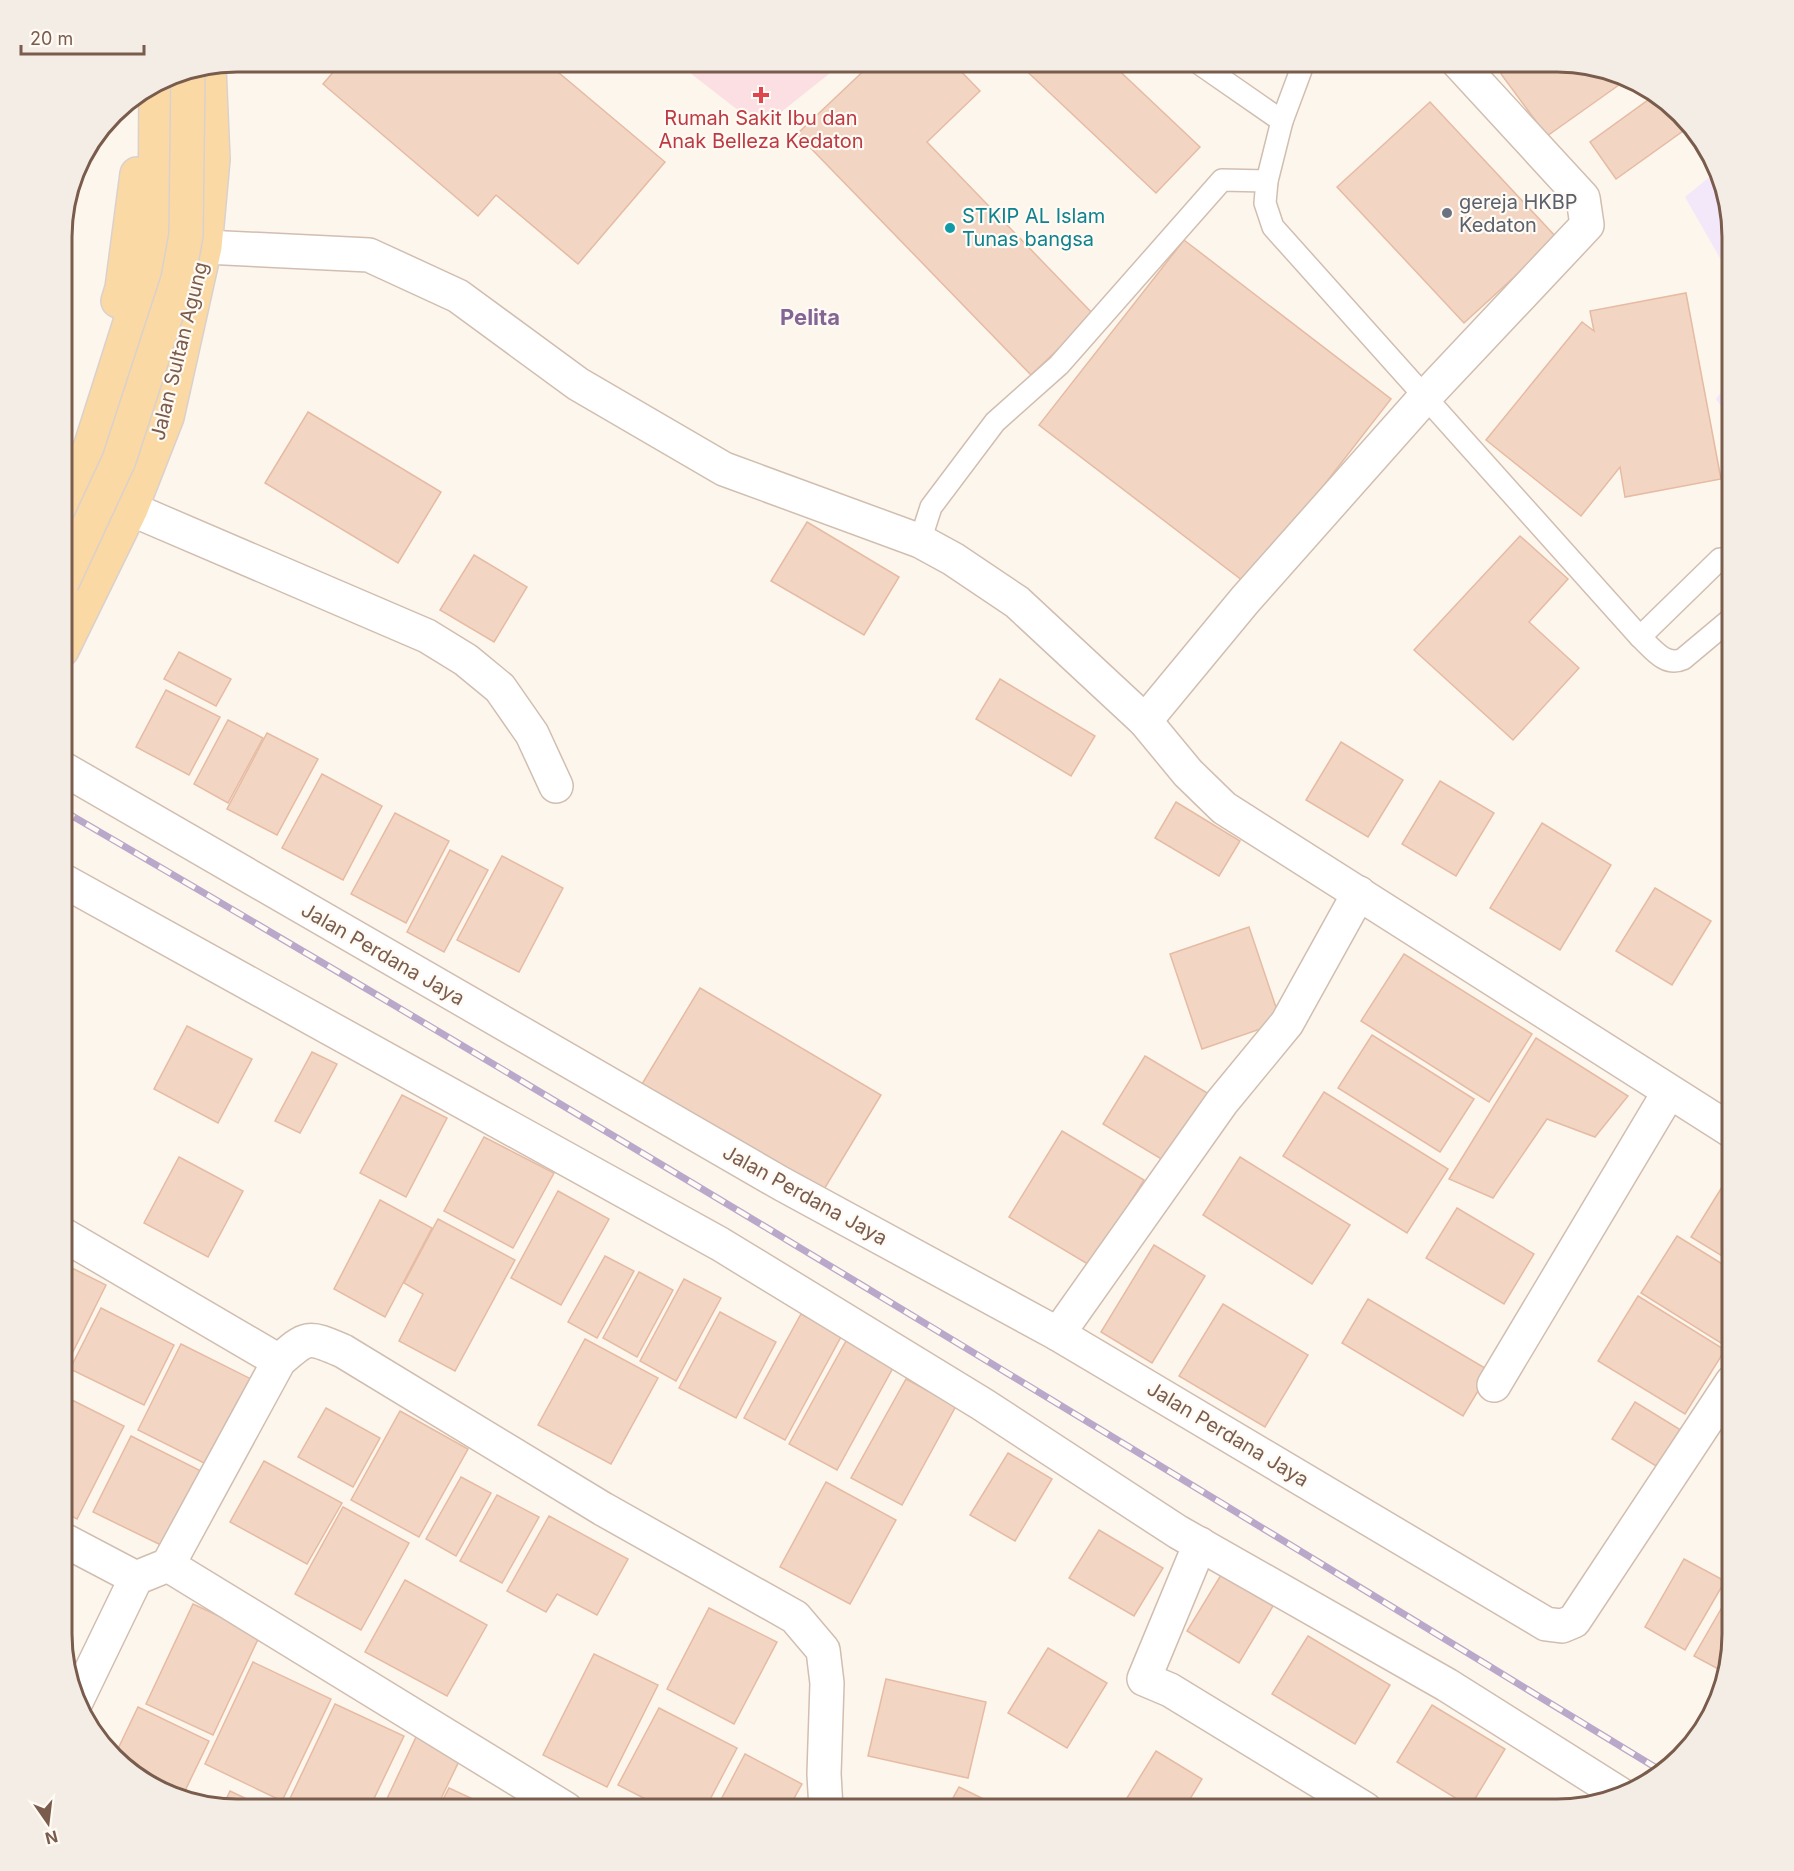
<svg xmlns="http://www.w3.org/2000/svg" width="1794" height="1871" viewBox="0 0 1794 1871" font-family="Inter,sans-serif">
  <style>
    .education { fill: #f3e8fa }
    .medical { fill: #fbdfe3 }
    .building { fill: #f3d5c3; stroke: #e6bba3; stroke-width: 1.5 }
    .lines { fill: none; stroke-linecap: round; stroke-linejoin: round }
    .lane-casing { stroke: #d1beb0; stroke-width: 24 }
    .street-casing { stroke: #d1beb0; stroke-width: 36 }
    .primary-casing { stroke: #dad1cd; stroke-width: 36 }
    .lane { stroke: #fff; stroke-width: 21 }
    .street { stroke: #fff; stroke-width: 33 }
    .primary { stroke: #fbd9a5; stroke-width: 33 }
    .rail-casing { stroke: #b9a8c9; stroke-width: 7 }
    .rail { stroke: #fffaf3; stroke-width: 4.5; stroke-dasharray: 14; stroke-linecap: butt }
    .primary-bridge-casing { stroke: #dad1cd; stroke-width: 36; stroke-linecap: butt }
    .primary-bridge { stroke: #fbd9a5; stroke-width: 33 }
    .health-dot { fill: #e0444e; stroke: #fffaf3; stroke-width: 2 }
    .worship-dot { fill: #6b7280; stroke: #fffaf3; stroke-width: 2 }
    .culture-dot { fill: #0f9aa8; stroke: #fffaf3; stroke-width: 2 }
    .labels { text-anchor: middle; stroke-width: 4.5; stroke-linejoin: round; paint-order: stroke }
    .health-label { font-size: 20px; fill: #be3a42; stroke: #fffaf3 }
    .worship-label { font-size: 20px; fill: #5b616d; stroke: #fffaf3; text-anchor: start }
    .culture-label { font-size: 20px; fill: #0d838f; stroke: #fffaf3; text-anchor: start }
    .street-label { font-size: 20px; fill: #7a5c4d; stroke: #fffaf3 }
    .quarter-label { font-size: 22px; font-weight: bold; fill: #846695; stroke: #fffaf3 }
    .rim { fill: none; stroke: #7a5c4d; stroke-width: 3 }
  </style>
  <rect width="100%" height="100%" fill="#fdf6ec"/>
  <g class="education">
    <polygon points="1717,171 1723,180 1732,237 1732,279 1685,197"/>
    <polygon points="1732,377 1732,422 1716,399"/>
  </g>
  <polygon class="medical" points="676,62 844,62 761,128"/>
  <g class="building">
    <polygon points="342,62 546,62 665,162 578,264 496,195 478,216 323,84"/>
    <polygon points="873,62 952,62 980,91 927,142 1094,315 1031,375 797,134"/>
    <polygon points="1017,62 1110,62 1200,147 1156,193"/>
    <polygon points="1518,62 1568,62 1623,77 1626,80 1547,136 1501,74"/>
    <polygon points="1655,95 1684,117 1690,126 1616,179 1590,142"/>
    <polygon points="1430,102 1557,238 1464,323 1337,187"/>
    <polygon points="1184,240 1391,399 1247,584 1039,425"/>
    <polygon points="1686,293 1721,479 1625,497 1620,467 1581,516 1486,440 1582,322 1594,331 1590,311"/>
    <polygon points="308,412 441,492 398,563 265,483"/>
    <polygon points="807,522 899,577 864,635 771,581"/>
    <polygon points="1520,536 1568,579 1529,622 1579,668 1513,740 1414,650"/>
    <polygon points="474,555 527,587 494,642 440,610"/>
    <polygon points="179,652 231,679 216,706 164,679"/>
    <polygon points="1000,679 1095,736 1071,776 976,719"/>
    <polygon points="166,690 220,717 189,775 136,747"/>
    <polygon points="228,720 263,738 228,803 194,784"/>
    <polygon points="267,733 318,759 277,835 227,809"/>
    <polygon points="1341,742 1403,780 1368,837 1306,800"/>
    <polygon points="322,774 382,806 343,880 282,848"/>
    <polygon points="1440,781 1494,813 1456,876 1402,844"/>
    <polygon points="1176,802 1240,841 1219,876 1155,838"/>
    <polygon points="395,813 449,841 406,923 351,894"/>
    <polygon points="1542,823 1611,865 1560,950 1490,908"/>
    <polygon points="450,850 488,870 444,952 407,932"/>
    <polygon points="502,856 563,888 519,972 457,940"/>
    <polygon points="1655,888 1711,921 1672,985 1616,951"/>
    <polygon points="1249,927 1281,1022 1202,1049 1170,954"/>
    <polygon points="1404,954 1532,1034 1489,1102 1361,1021"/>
    <polygon points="700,988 881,1095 823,1191 642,1084"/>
    <polygon points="187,1026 252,1059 218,1123 154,1089"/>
    <polygon points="1372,1035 1474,1099 1440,1152 1338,1088"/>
    <polygon points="1536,1038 1628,1096 1595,1137 1547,1119 1493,1198 1449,1179"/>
    <polygon points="312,1052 337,1064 300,1133 275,1121"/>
    <polygon points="1145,1056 1209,1094 1168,1163 1103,1124"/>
    <polygon points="1324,1092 1448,1169 1407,1233 1283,1156"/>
    <polygon points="402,1095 447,1118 406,1197 360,1173"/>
    <polygon points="1062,1131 1144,1180 1091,1266 1009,1217"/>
    <polygon points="484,1137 554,1173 513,1248 444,1211"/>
    <polygon points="179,1157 243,1191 208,1257 144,1223"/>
    <polygon points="1240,1157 1350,1225 1312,1284 1203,1215"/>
    <polygon points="1732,1171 1732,1262 1691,1237"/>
    <polygon points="558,1191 609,1219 561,1305 511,1278"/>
    <polygon points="380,1200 432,1228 385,1317 334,1289"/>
    <polygon points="1457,1208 1534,1254 1504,1304 1426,1258"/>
    <polygon points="438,1219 515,1260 455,1371 399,1341 423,1294 404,1283"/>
    <polygon points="1677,1236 1732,1270 1732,1350 1641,1293"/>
    <polygon points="1154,1245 1205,1276 1152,1363 1101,1332"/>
    <polygon points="605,1256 634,1271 597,1338 568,1322"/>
    <polygon points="62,1263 106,1285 62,1374"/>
    <polygon points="639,1272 673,1290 637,1357 603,1338"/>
    <polygon points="684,1279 721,1298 676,1381 640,1361"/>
    <polygon points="1638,1296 1725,1350 1685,1414 1598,1361"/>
    <polygon points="1368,1299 1490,1371 1463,1416 1342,1343"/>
    <polygon points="1223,1304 1308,1355 1265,1427 1179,1376"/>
    <polygon points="101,1308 174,1345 144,1405 70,1369"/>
    <polygon points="720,1312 776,1342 736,1418 679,1388"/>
    <polygon points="801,1314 842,1335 785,1440 744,1418"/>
    <polygon points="585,1339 658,1378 611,1464 538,1425"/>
    <polygon points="846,1341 894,1366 837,1470 789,1444"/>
    <polygon points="181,1344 257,1382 214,1468 138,1430"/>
    <polygon points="906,1379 956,1406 902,1505 851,1478"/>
    <polygon points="62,1395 124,1426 77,1519 62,1511"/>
    <polygon points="1635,1402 1684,1432 1661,1469 1612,1439"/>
    <polygon points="326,1408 380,1438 353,1487 298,1457"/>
    <polygon points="400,1411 468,1449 419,1537 351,1500"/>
    <polygon points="131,1436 207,1474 169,1549 93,1512"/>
    <polygon points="1008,1453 1052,1479 1015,1541 970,1515"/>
    <polygon points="264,1461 342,1503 307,1564 230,1522"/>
    <polygon points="461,1477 491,1493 456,1556 426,1539"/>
    <polygon points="826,1482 896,1520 850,1604 780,1567"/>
    <polygon points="497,1495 539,1517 502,1583 460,1561"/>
    <polygon points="343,1507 409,1543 361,1630 295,1594"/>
    <polygon points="549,1516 628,1559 597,1615 557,1594 546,1612 507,1591"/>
    <polygon points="1099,1530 1163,1568 1134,1616 1069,1578"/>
    <polygon points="1684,1559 1725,1581 1685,1650 1645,1627"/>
    <polygon points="1221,1575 1273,1606 1239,1663 1187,1631"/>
    <polygon points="405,1580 487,1625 447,1696 365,1652"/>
    <polygon points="1732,1590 1732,1634 1724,1672 1694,1656"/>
    <polygon points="193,1604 260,1635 213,1735 146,1704"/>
    <polygon points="709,1608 777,1642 734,1724 667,1689"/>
    <polygon points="1308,1636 1390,1685 1355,1744 1272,1694"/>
    <polygon points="1048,1648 1107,1683 1067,1748 1008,1713"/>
    <polygon points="594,1654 658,1685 607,1787 543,1755"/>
    <polygon points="253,1662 331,1699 282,1801 205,1764"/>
    <polygon points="886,1679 986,1702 968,1778 868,1756"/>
    <polygon points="335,1704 404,1736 369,1809 285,1809"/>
    <polygon points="1432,1705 1505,1749 1470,1807 1397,1762"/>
    <polygon points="138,1707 209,1741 182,1797 160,1792 114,1757"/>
    <polygon points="659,1708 737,1748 705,1809 665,1809 618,1785"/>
    <polygon points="417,1735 462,1755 436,1809 395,1809 384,1805"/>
    <polygon points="1156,1751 1202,1779 1184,1809 1147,1809 1127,1798"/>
    <polygon points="745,1754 802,1784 788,1809 716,1809"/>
    <polygon points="959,1787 1004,1809 947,1809"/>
    <polygon points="449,1788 488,1806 486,1809 438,1809"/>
    <polygon points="230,1791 268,1809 237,1810 223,1806"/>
  </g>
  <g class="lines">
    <g class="lane-casing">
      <g id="lane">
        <polyline points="1197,62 1282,121"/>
        <polyline points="1304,62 1282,121 1267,181 1265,203 1273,227 1640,637 1720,559 1729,559 1732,563"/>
        <polyline points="920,541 931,507 995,422 1059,365 1222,180 1267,181"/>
        <path d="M1640,637C1653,649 1665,667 1683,659L1732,618"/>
      </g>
    </g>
    <g class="street-casing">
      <g id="street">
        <polyline points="1458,62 1583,198 1587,225 1426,396 1245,600 1145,721 1188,773 1224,808 1732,1131"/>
        <polyline points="205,247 369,255 458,296 578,384 724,469 920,541 953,559 1017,602 1145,721"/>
        <polyline points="131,509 427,636 466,660 500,688 532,734 556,786"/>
        <polyline points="62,768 782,1184 1058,1334 1546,1624 1562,1626 1574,1621 1732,1382"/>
        <polyline points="62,880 720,1244 982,1404 1178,1532 1447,1685 1623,1796"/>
        <polyline points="62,1234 279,1361"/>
        <polyline points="1058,1334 1222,1102 1287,1023 1359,893"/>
        <polyline points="1494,1385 1669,1092"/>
        <polyline points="62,1539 136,1578"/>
        <polyline points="1200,1544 1144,1679 1170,1690 1365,1809"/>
        <polyline points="168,1565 566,1809"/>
        <path d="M76,1702L136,1578L168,1565L279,1361C308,1335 308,1336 343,1351L603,1509L795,1617L823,1650L827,1683L824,1774L826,1809"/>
      </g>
    </g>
    <g class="primary-casing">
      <g id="primary">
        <polyline points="118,301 122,288 137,174"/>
        <polyline points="62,509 90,448 148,266 155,236 156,83"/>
        <polyline points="62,650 131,509 167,417 205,247 213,159 209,67"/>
      </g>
    </g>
    <use href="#lane" class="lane"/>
    <use href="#street" class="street"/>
    <use href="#primary" class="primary"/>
    <g class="rail-casing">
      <path id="rail" d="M62,810C600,1123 1131,1448 1663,1772"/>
    </g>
    <use href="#rail" class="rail"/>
    <g class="primary-bridge-casing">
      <polyline id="primary-bridge" points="62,583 119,460 178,279 186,235 188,71"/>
    </g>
    <use href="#primary-bridge" class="primary-bridge"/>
  </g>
  <path class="health-dot" d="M758 86h6v6h6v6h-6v6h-6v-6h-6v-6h6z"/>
  <circle class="worship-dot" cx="1447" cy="213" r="6"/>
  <circle class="culture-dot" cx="950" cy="228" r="6"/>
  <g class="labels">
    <g class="health-label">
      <text x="761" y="125">Rumah Sakit Ibu dan<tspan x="761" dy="23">Anak Belleza Kedaton</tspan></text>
    </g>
    <g class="worship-label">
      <text x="1459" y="209">gereja HKBP<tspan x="1459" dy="23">Kedaton</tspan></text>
    </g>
    <g class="culture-label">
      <text x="962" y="223">STKIP AL Islam<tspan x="962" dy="23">Tunas bangsa</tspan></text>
    </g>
    <g class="street-label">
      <text transform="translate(179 351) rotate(-76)" y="7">Jalan Sultan Agung</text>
      <text transform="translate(383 954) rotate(30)" y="7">Jalan Perdana Jaya</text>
      <text transform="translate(805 1195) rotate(29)" y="7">Jalan Perdana Jaya</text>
      <text transform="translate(1228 1434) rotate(31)" y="7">Jalan Perdana Jaya</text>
    </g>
    <g class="quarter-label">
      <text x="810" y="325">Pelita</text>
    </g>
  </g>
  <path d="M0 0H1794V1871H0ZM237 72H1557A165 165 0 0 1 1722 237V1634A165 165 0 0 1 1557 1799H237A165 165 0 0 1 72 1634V237A165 165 0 0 1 237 72Z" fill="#f4ede6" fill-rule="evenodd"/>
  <path class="rim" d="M237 72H1557A165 165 0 0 1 1722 237V1634A165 165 0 0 1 1557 1799H237A165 165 0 0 1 72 1634V237A165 165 0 0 1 237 72Z"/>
  <g transform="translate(48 1823) rotate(166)" stroke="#fffaf3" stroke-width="4.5" paint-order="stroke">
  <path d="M0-4.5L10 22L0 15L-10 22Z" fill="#7a5c4d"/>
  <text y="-9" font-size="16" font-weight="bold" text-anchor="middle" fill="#7a5c4d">N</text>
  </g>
  <path d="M21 45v9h123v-9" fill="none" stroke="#7a5c4d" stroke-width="3"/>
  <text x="30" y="45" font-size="18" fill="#7a5c4d" stroke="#fffaf3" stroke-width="4.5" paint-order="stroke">20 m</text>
</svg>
